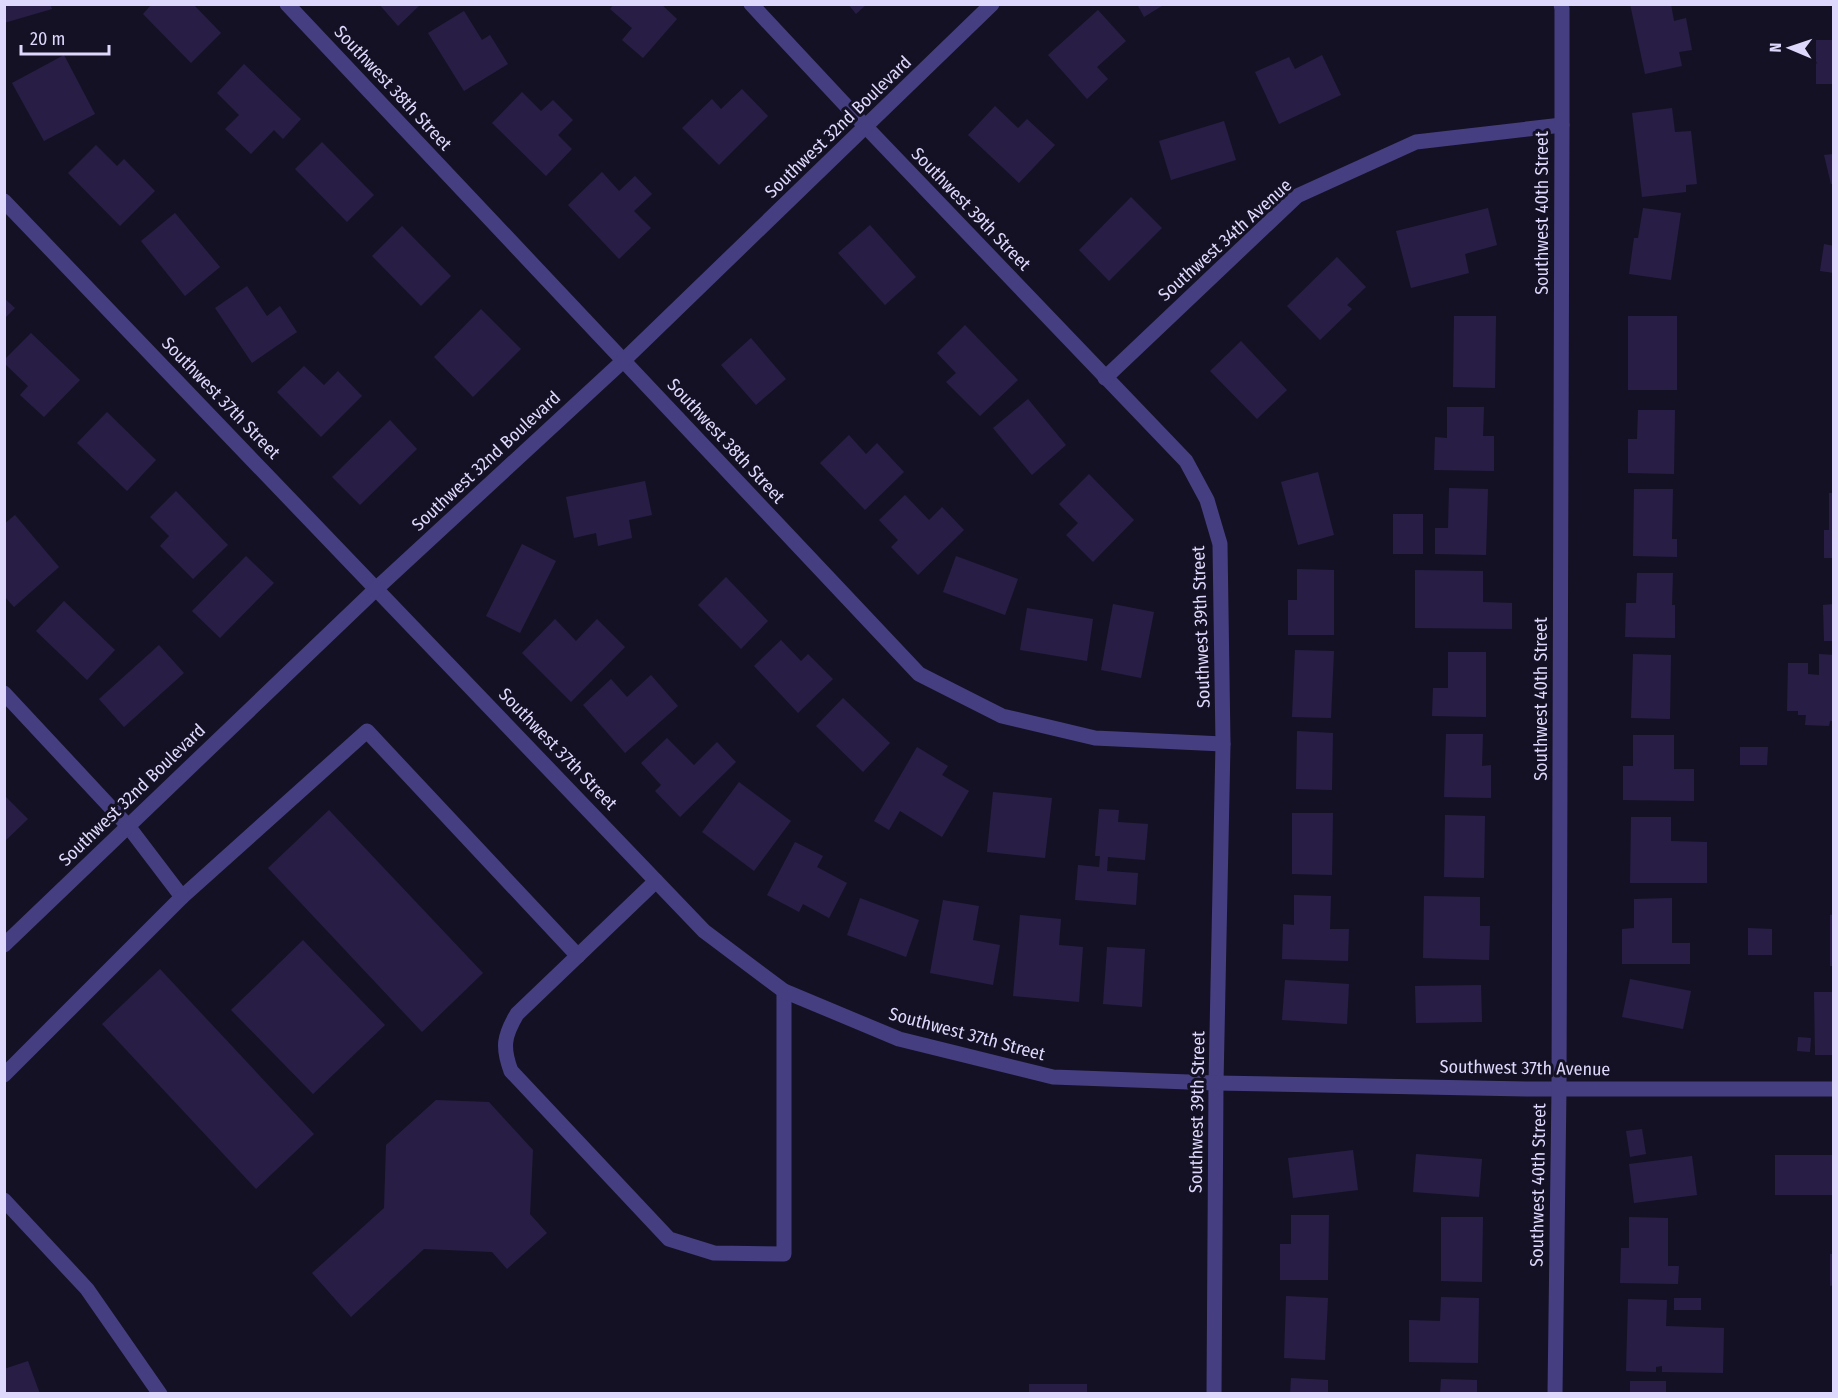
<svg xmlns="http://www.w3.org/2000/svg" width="1838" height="1398" viewBox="0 0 1838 1398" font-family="'Fira Sans Condensed',sans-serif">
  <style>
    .building { fill: #281e45 }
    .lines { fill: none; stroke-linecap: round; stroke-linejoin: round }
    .service { stroke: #453f81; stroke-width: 15 }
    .minor { stroke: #453f81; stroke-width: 15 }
    .labels { text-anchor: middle; stroke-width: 6; stroke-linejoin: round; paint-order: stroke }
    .street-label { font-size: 18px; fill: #ded8fc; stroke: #151125 }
  </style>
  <rect width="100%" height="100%" fill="#151125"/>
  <g class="building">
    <polygon points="4,4 50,4 52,9 4,23"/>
    <polygon points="152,4 193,4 221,33 191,63 143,14"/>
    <polygon points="379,4 421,4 398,26"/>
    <polygon points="614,4 661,4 677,19 643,58 622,40 632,28 610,9"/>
    <polygon points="848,4 867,4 856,14"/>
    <polygon points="1137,4 1165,4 1144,17"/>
    <polygon points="1630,4 1671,4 1674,21 1686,18 1692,50 1679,52 1682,66 1645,74"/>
    <polygon points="1098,10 1126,41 1097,67 1108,79 1087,99 1048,55"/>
    <polygon points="464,11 482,40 490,35 508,64 464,91 428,33"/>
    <rect x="1816" y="40" width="18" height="44"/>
    <polygon points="64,55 95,114 44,141 12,83"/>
    <polygon points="1322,55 1341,95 1279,124 1255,72 1289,57 1295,69"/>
    <polygon points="244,64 301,119 283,139 274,130 251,154 225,129 239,115 217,93"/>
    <polygon points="742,89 768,116 719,165 682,128 712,99 721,109"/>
    <polygon points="522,92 541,111 553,100 573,120 558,135 572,149 546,176 492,123"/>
    <polygon points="995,106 1018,128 1027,119 1055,145 1019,183 968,135"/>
    <polygon points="1672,108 1675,132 1691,131 1697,184 1686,185 1686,192 1642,197 1632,113"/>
    <polygon points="1224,121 1236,160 1171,180 1159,141"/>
    <polygon points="322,142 374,195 347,222 295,169"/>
    <polygon points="96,145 117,166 124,159 155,191 120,226 68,173"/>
    <polygon points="1834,154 1834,184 1831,184 1824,155"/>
    <polygon points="602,172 619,191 635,176 652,194 634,211 651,228 619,259 568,205"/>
    <polygon points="1131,197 1162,228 1109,281 1079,250"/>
    <polygon points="1488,208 1497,245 1465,254 1469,273 1411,288 1396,231"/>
    <polygon points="1643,208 1681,213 1671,280 1629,274 1634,238 1638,238"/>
    <polygon points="175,213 220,267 185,296 141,241"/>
    <polygon points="870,225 916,277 885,305 838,253"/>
    <polygon points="402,226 451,276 421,306 372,256"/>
    <polygon points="1824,244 1834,246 1834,273 1820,271"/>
    <polygon points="1337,257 1366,287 1347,305 1352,309 1320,340 1287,306"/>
    <polygon points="247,286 267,316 280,306 297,332 252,363 215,308"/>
    <polygon points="4,298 15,308 4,319"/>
    <polygon points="481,309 521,349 473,397 434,357"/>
    <polygon points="1454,316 1496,316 1495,388 1453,387"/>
    <rect x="1628" y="316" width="49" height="74"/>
    <polygon points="965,325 1018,380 980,416 946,382 956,373 937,353"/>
    <polygon points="31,333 80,380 44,417 20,395 28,386 4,363 4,360"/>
    <polygon points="751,338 786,379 756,405 721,365"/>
    <polygon points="1241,341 1287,390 1257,419 1210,371"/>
    <polygon points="304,366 324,385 338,371 362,396 321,437 277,392"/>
    <polygon points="1028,399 1066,445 1032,475 993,428"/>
    <polygon points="1447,407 1484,407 1483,436 1494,436 1494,471 1434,470 1435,437 1447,438"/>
    <polygon points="1638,410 1675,410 1674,474 1628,473 1628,439 1637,439"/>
    <polygon points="107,412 156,460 127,491 77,443"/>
    <polygon points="390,420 417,449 360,505 332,477"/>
    <polygon points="849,435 866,454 877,443 904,472 865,510 820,463"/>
    <polygon points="1318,472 1334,535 1298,545 1281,482"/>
    <polygon points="1089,474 1134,520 1093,562 1066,535 1078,523 1059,504"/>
    <polygon points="645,481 652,515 629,520 632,538 598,546 596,533 574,538 566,497"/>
    <polygon points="1449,488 1488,489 1486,555 1435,554 1435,528 1448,528"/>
    <polygon points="1634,489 1673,489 1672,539 1677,539 1677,557 1633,556"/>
    <polygon points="176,491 228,545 193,579 160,546 169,536 150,517"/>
    <polygon points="1829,493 1834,493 1834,558 1824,558 1824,530 1829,530"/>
    <polygon points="905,495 929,520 942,507 964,530 918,575 891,547 898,540 879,520"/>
    <rect x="1393" y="514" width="30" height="40"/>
    <polygon points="15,515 59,567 14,607 4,596 4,524"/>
    <polygon points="522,544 556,561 520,633 486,616"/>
    <polygon points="246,556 274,583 220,638 192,611"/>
    <polygon points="956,556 1018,579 1005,615 943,592"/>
    <polygon points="1297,569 1334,570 1334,635 1288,635 1288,600 1297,600"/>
    <polygon points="1415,570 1483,571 1483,602 1512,603 1512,629 1415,628"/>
    <polygon points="1637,573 1673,573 1672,605 1675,605 1675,638 1625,637 1626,603 1636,603"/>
    <polygon points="726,577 768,621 741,649 698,605"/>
    <polygon points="64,601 115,650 87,680 36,631"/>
    <polygon points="1113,604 1154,612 1141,678 1101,670"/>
    <polygon points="1834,604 1834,641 1824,641 1823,605"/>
    <polygon points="1027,608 1093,619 1087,661 1020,650"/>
    <polygon points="555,619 576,641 597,619 625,647 571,702 522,653"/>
    <polygon points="781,640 801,661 808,654 833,679 798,713 754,666"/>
    <polygon points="159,645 184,673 124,727 99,699"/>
    <polygon points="1295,650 1334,651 1331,718 1292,717"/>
    <polygon points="1448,652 1486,652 1486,717 1432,716 1433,688 1448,688"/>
    <polygon points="1633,654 1671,655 1670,719 1631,718"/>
    <polygon points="1819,654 1834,655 1834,721 1830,721 1829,726 1805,725 1806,715 1798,715 1798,711 1787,711 1788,663 1808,663 1808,674 1819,675"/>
    <polygon points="651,675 678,706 625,753 583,705 611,679 627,697"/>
    <polygon points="843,698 890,743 863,772 816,726"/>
    <polygon points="1297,731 1333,733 1332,790 1296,789"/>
    <polygon points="1446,734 1483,734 1482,766 1491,765 1491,798 1444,797"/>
    <polygon points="1633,735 1674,735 1674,769 1694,769 1694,801 1623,800 1623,766 1633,766"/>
    <polygon points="667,738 694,765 717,742 736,762 680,817 655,791 661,785 641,763"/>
    <polygon points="917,747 948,766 942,775 969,791 942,837 900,811 889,830 874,821"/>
    <polygon points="1740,747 1768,747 1767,765 1740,765"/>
    <polygon points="739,782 791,821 754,871 702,832"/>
    <polygon points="993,792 1052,798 1045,858 987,852"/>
    <polygon points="4,795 28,819 4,842"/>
    <polygon points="1099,809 1119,810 1118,822 1148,824 1145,860 1108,857 1107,871 1138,873 1136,905 1075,900 1078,865 1099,867 1100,856 1095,856"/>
    <polygon points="329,810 483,973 422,1032 268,868"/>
    <polygon points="1292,813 1333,813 1332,875 1292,874"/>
    <polygon points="1445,815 1485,816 1484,878 1444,877"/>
    <polygon points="1631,817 1671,817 1671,841 1707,842 1707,883 1630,883"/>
    <polygon points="795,842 823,856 817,867 847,883 829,918 803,904 799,912 767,895"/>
    <polygon points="1294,895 1331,896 1330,929 1349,929 1348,961 1282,959 1283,924 1294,925"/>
    <polygon points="1424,896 1480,897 1480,926 1490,926 1489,960 1423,958"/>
    <polygon points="860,898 919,920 906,957 847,935"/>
    <polygon points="1672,898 1672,943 1690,943 1690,964 1622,964 1622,929 1634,928 1634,899"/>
    <polygon points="943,900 979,906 973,940 1000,945 993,985 930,973"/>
    <polygon points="1834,914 1834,966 1830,966 1830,915"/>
    <polygon points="1020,915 1061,919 1059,945 1083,947 1079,1002 1013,996"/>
    <polygon points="1748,928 1772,929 1772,955 1748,955"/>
    <polygon points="303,940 385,1025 313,1094 231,1010"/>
    <polygon points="1107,947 1145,949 1142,1007 1103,1004"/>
    <polygon points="160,969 314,1134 256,1189 102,1024"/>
    <polygon points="1630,979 1691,991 1683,1029 1622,1017"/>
    <polygon points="1285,980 1349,984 1347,1024 1282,1020"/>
    <polygon points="1481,985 1482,1022 1416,1023 1415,986"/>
    <polygon points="1814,992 1834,992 1834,1055 1815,1055"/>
    <polygon points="1798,1037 1811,1038 1810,1052 1797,1051"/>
    <polygon points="436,1100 489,1102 533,1150 530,1214 547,1233 507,1269 492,1252 424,1249 351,1317 312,1273 384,1208 386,1145"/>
    <polygon points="1642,1129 1646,1154 1630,1157 1626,1131"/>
    <polygon points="1353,1150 1358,1190 1293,1198 1288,1158"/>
    <polygon points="1416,1154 1482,1159 1479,1197 1413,1192"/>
    <rect x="1775" y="1155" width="59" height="40"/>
    <polygon points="1692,1156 1697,1195 1634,1203 1629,1164"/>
    <polygon points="1291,1215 1329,1215 1328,1280 1280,1280 1280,1244 1291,1244"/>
    <polygon points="1441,1217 1483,1217 1482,1282 1441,1281"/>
    <polygon points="1629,1217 1668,1218 1668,1266 1679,1266 1678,1284 1620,1283 1621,1248 1629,1248"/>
    <polygon points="1830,1254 1834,1254 1834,1285 1830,1286"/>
    <polygon points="1286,1296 1328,1298 1325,1360 1284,1358"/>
    <polygon points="1441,1297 1479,1298 1478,1363 1409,1362 1409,1320 1440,1321"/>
    <rect x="1674" y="1298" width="27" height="12"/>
    <polygon points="1628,1299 1667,1300 1666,1326 1724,1328 1723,1373 1662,1372 1662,1366 1656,1367 1656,1372 1626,1371"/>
    <polygon points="28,1361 40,1394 4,1394 4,1369"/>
    <polygon points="1291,1378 1328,1380 1328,1394 1290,1394"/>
    <polygon points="1441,1379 1477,1380 1477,1394 1440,1394"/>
    <rect x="1630" y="1381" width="36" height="13"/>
    <rect x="1029" y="1384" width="58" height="10"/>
  </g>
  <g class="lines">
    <g class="service">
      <polyline points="128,826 182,897 367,731 578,956"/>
      <path d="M656,881L517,1014C504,1036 502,1047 511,1071L669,1239L714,1253L784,1254V991"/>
      <polyline points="4,1075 182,897"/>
    </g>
    <g class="minor">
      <polyline points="287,4 919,674 1002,716 1095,738 1223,744"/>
      <polyline points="751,4 866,127 1186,461 1207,500 1220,544 1223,744 1216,1083 1214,1394"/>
      <polyline points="4,201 704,931 784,991 899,1039 1053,1077 1216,1083 1530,1089 1834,1089"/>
      <polyline points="1105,378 1297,196 1416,142 1562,125"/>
      <polyline points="4,693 128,826"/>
      <polyline points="4,945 377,588 623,361 992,4"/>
      <polyline points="4,1200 87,1289 160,1394"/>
      <polyline points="1555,1394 1559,1089 1562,125 1562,9 1561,4"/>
    </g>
  </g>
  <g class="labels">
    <g class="street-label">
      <text transform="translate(393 88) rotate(47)" y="6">Southwest 38th Street</text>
      <text transform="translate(838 127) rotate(-44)" y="6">Southwest 32nd Boulevard</text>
      <text transform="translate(971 209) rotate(46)" y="6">Southwest 39th Street</text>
      <text transform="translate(1542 213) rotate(-90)" y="6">Southwest 40th Street</text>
      <text transform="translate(1225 240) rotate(-42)" y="6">Southwest 34th Avenue</text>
      <text transform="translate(221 398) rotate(46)" y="6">Southwest 37th Street</text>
      <text transform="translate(726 441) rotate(47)" y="6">Southwest 38th Street</text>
      <text transform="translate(486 461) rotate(-43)" y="6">Southwest 32nd Boulevard</text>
      <text transform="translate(1201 627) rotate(-92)" y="6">Southwest 39th Street</text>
      <text transform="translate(1541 699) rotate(-90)" y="6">Southwest 40th Street</text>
      <text transform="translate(558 749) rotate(46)" y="6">Southwest 37th Street</text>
      <text transform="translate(132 795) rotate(-44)" y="6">Southwest 32nd Boulevard</text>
      <text transform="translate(967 1034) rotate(15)" y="6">Southwest 37th Street</text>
      <text transform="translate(1525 1068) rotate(1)" y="6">Southwest 37th Avenue</text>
      <text transform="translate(1197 1112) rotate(-89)" y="6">Southwest 39th Street</text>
      <text transform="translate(1538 1185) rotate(-89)" y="6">Southwest 40th Street</text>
    </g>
  </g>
  <rect width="1838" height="1398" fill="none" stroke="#ded8fc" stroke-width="12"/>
  <g transform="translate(1790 48) rotate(272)" stroke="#151125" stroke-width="4.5" paint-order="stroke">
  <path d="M0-4.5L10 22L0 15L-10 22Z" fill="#ded8fc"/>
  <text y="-9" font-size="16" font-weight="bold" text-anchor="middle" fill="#ded8fc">N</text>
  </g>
  <path d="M21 45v9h88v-9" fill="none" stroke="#ded8fc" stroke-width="3"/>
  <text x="30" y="45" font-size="18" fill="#ded8fc" stroke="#151125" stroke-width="4.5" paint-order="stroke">20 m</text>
</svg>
